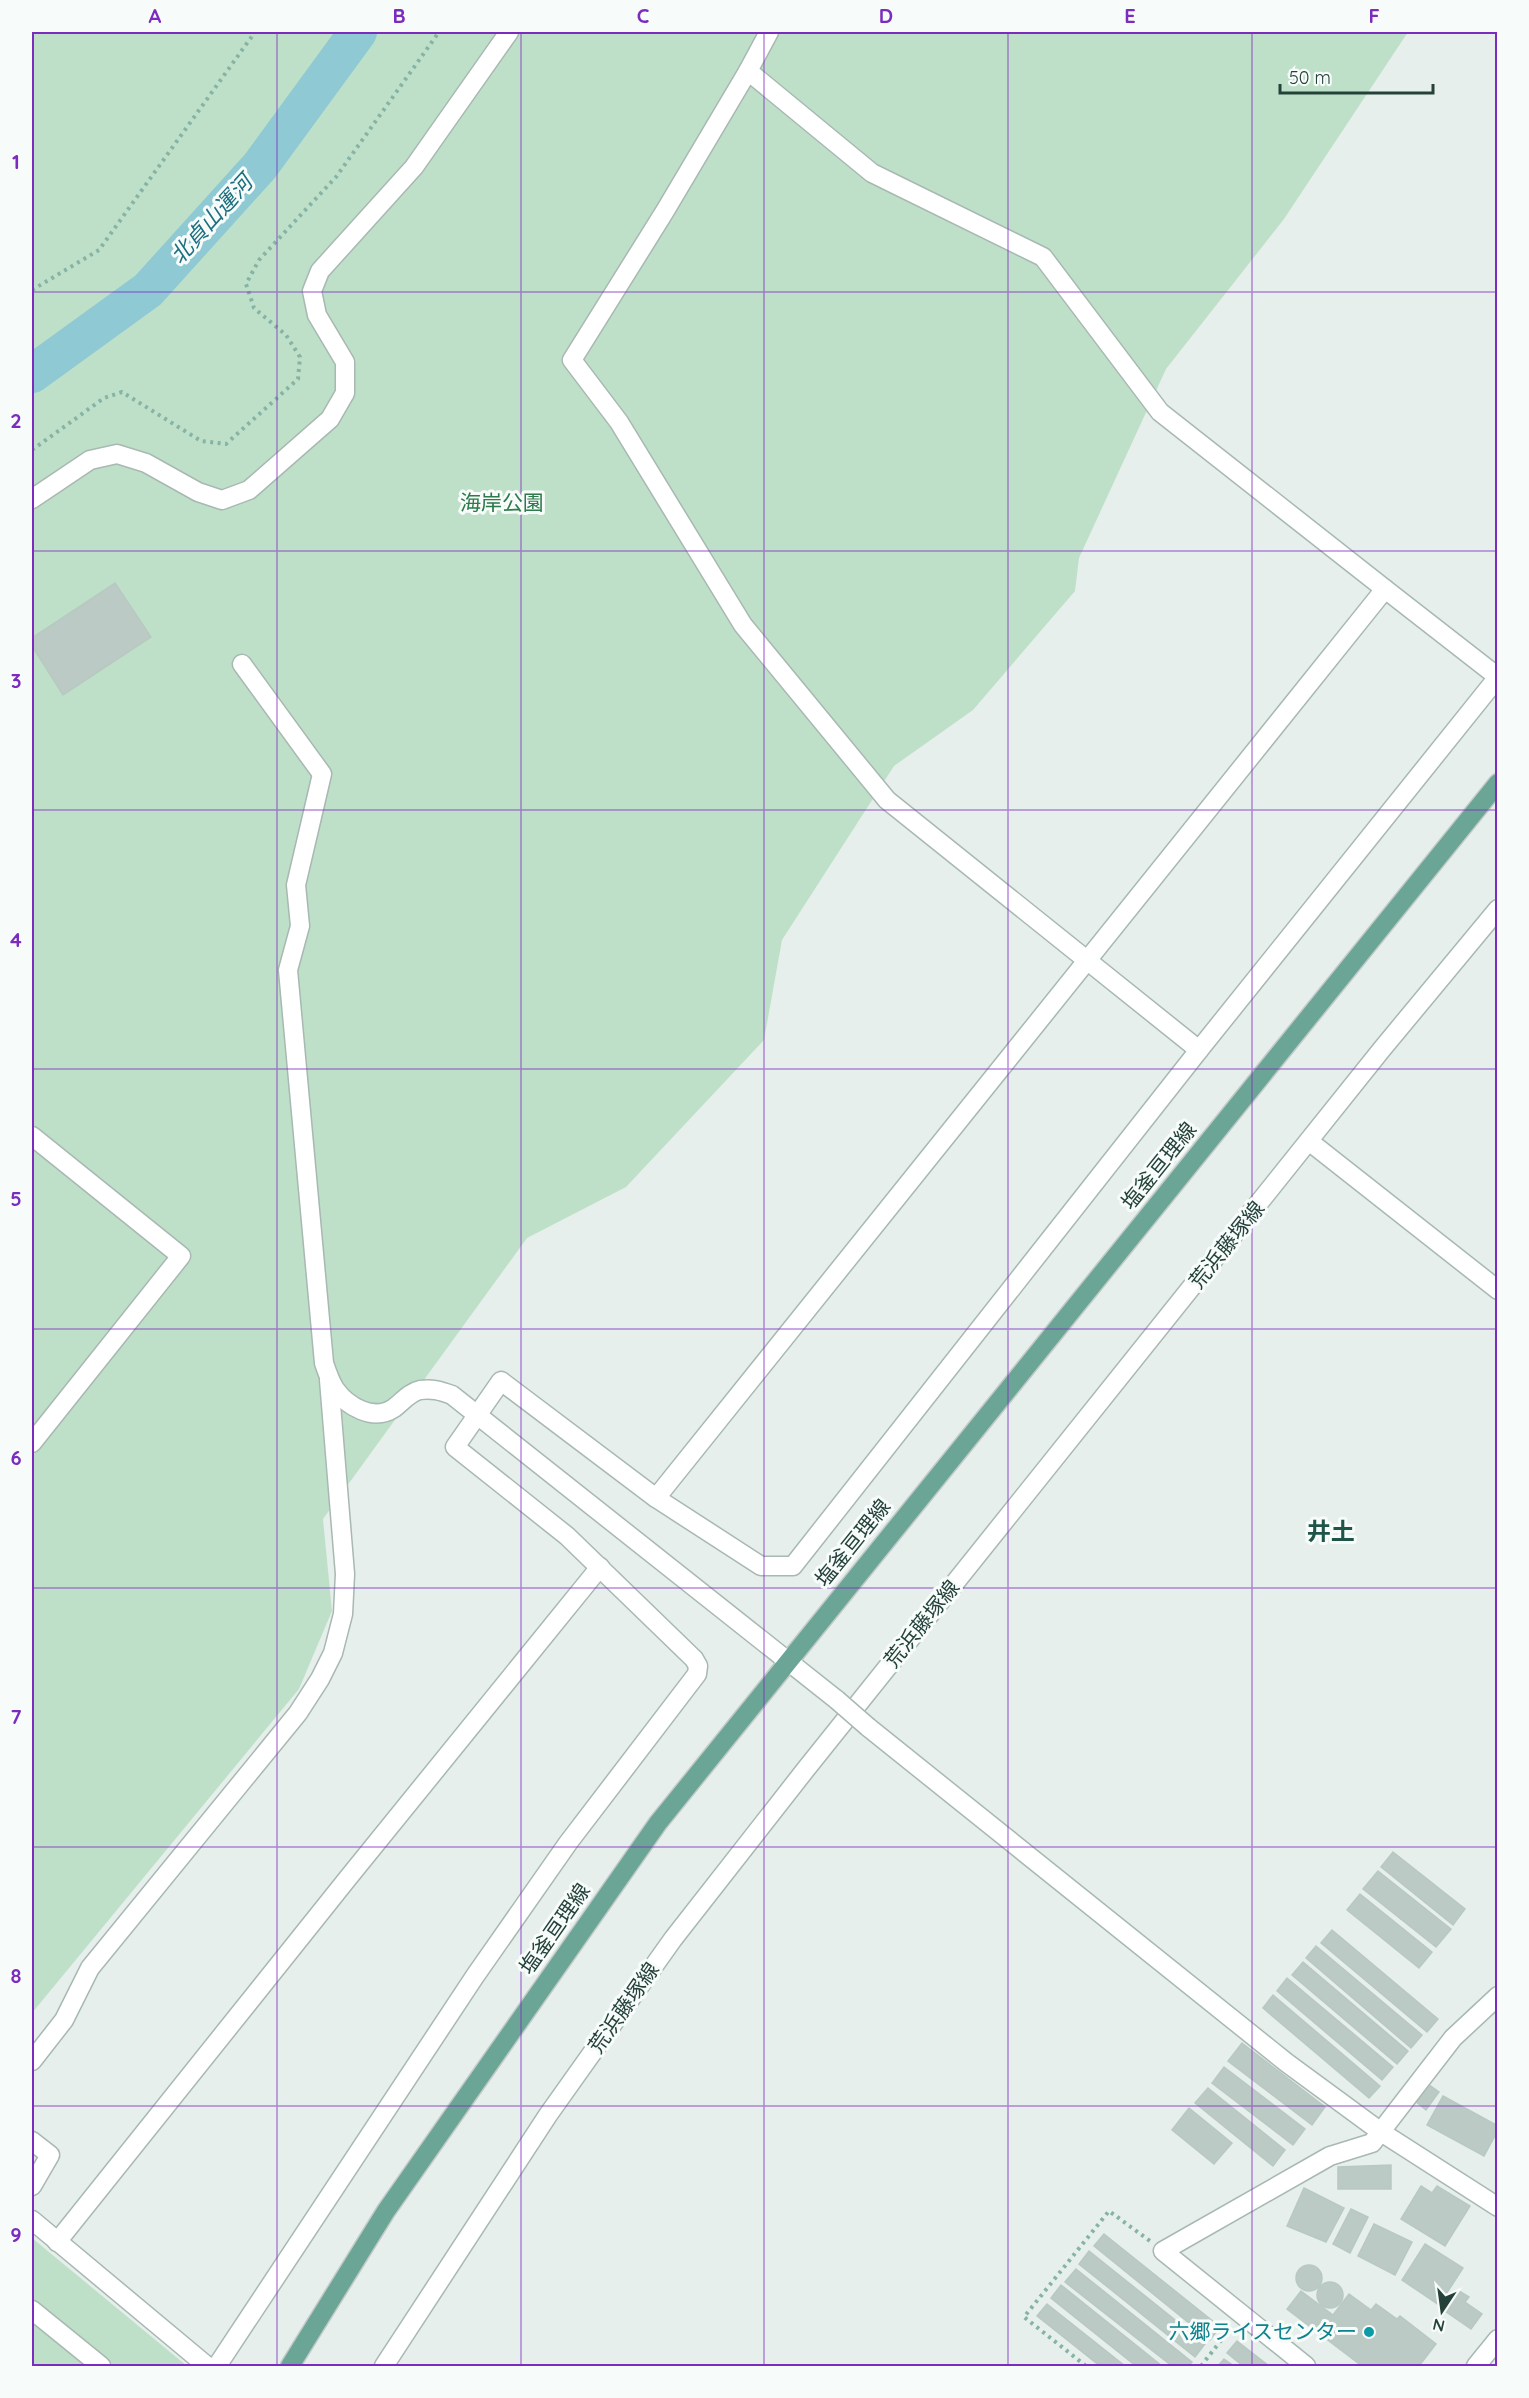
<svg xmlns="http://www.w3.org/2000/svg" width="1529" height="2398" viewBox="0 0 1529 2398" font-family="Quicksand,'Noto Sans JP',sans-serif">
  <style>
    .green { fill: #bfe0c8 }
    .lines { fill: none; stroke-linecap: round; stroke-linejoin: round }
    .river { stroke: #8ec9d4; stroke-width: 38 }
    .building { fill: #bbcac4; stroke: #b8c9c2; stroke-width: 1.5 }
    .minor-casing { stroke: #a8b8b2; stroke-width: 21 }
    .major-casing { stroke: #c2cac8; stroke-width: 21 }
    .path { stroke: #86b3a5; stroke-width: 4; stroke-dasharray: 3 4.5; stroke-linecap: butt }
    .minor { stroke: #fff; stroke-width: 18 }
    .major { stroke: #6aa596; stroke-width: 18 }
    .minor-bridge-casing { stroke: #a8b8b2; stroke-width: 21; stroke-linecap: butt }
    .minor-bridge { stroke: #fff; stroke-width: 18 }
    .grid { fill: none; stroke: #7b2cbf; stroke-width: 1.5; stroke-opacity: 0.55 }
    .culture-dot { fill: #0f9aa8; stroke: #f7fbf9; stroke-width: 2 }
    .labels { text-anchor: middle; stroke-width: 6; stroke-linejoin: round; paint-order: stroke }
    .park-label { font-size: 21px; fill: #2d7a4b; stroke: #f7fbf9 }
    .street-label { font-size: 21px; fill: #24423a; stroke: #f7fbf9 }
    .culture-label { font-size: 21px; fill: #0d838f; stroke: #f7fbf9; text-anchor: end }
    .water-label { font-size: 22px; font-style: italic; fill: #1c6f80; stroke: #f7fbf9 }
    .quarter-label { font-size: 24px; font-weight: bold; fill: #1f5548; stroke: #f7fbf9 }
    .neatline { fill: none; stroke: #7b2cbf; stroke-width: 2 }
    .grid-label { font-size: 20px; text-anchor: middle; font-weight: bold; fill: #7b2cbf }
  </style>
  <rect width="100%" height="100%" fill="#e6efeb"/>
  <g class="green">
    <polygon points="32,32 1408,32 1284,219 1166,369 1079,558 1075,591 973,710 894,766 782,940 764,1040 626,1187 527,1238 323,1519 332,1611 299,1689 32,2013"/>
    <polygon points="32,2238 187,2366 32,2366"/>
  </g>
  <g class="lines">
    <polyline class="river" points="32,374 148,290 260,166 358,32"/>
  </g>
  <g class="building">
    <polygon points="115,583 151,637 63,695 32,646 32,638"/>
    <polygon points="1393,1852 1465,1909 1453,1925 1381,1867"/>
    <polygon points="1378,1871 1451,1929 1436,1947 1363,1889"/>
    <polygon points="1360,1894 1432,1952 1419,1968 1347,1910"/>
    <polygon points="1332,1930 1438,2019 1427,2032 1321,1943"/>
    <polygon points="1316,1946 1422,2035 1411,2048 1306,1958"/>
    <polygon points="1303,1962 1408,2051 1397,2064 1292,1975"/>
    <polygon points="1287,1978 1393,2067 1382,2080 1277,1991"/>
    <polygon points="1273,1995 1380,2086 1369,2098 1263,2008"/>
    <polygon points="1242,2043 1325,2107 1312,2125 1228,2061"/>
    <polygon points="1224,2067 1305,2129 1293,2145 1212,2083"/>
    <polygon points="1428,2084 1439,2092 1426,2110 1415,2101"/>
    <polygon points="1208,2088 1285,2150 1273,2166 1195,2103"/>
    <polygon points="1443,2096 1498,2126 1498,2130 1484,2156 1427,2125"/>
    <polygon points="1189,2108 1232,2143 1214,2164 1172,2130"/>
    <polygon points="1391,2165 1391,2189 1338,2189 1338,2167"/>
    <polygon points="1421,2186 1432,2193 1437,2186 1470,2206 1445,2246 1401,2219"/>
    <polygon points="1304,2188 1344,2208 1326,2242 1287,2226"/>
    <polygon points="1351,2209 1368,2217 1350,2253 1333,2244"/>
    <polygon points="1374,2224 1412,2242 1395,2275 1358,2256"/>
    <polygon points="1104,2234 1220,2327 1210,2340 1094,2246"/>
    <polygon points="1425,2244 1463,2268 1439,2305 1402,2280"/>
    <polygon points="1089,2251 1205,2344 1195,2357 1079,2264"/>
    <circle cx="1309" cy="2278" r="13"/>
    <polygon points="1076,2269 1192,2362 1188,2366 1172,2366 1065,2282"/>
    <circle cx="1330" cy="2295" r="13"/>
    <polygon points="1061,2285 1162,2366 1136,2366 1051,2298"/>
    <polygon points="1301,2291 1333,2315 1349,2294 1371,2310 1376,2304 1397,2319 1400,2316 1436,2344 1419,2366 1362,2366 1287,2309"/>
    <polygon points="1459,2291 1469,2297 1465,2302 1482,2314 1471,2329 1445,2311"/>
    <polygon points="1047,2304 1125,2366 1100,2366 1037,2316"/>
    <polygon points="1237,2341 1269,2366 1243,2366 1227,2353"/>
    <polygon points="1224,2359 1234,2366 1218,2366"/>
  </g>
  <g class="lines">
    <g class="minor-casing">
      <g id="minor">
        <polyline points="748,71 769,32"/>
        <polyline points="32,499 90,460 117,454 146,463 198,492 222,500 249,490 330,419 345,393 345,362 317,315 312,291 320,271 414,167 509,32"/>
        <path d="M242,664L322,774L296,885L300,926L288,970L324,1363C327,1372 330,1381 335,1389C347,1406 373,1422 394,1408C402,1402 410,1392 420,1390C432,1388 441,1391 452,1395L837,1700"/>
        <polyline points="1199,1050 887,800 743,625 619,422 572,360 665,211 748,71 872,173 1043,257 1160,412 1385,589"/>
        <polyline points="32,1136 181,1256 32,1443"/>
        <polyline points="1310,1142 1498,1290"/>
        <polyline points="656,1498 1385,589 1498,677"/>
        <polyline points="868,1727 1287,2063 1381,2132 1498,2207"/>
        <polyline points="32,2061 64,2020 90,1968 298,1713 320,1679 333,1653 343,1614 345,1574 329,1380"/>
        <polyline points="32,2141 50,2155 32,2186"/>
        <polyline points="32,2220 207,2366"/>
        <polyline points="57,2242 348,1878 600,1567"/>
        <polyline points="32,2310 101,2366"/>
        <polyline points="217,2366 475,1976 568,1843 697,1674 698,1666 694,1659 567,1536 455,1447 501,1381 656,1498 761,1566 793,1566 1199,1050 1498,677"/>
        <polyline points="384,2366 548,2115 673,1939 806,1769 1382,1049 1498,909"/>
        <polyline points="1306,2366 1163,2251 1330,2156 1372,2143 1453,2038 1498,1996"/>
        <polyline points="1476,2366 1498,2339"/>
      </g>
    </g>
    <g class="major-casing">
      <polyline id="major" points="290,2366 386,2211 658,1823 1498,783"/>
    </g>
    <g class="path">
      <polyline points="32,290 99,250 255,32"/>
      <polyline points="32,450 104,398 122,392 201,441 226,444 298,379 300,357 286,335 254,308 246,284 259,260 336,177 439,32"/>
      <polyline points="1086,2366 1024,2317 1109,2211 1150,2241"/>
      <polyline points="1201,2366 1230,2329"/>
    </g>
    <use href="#minor" class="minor"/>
    <use href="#major" class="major"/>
    <g class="minor-bridge-casing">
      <polyline id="minor-bridge" points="837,1700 868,1727"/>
    </g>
    <use href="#minor-bridge" class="minor-bridge"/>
  </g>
  <path class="grid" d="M277,32V2366M521,32V2366M764,32V2366M1008,32V2366M1252,32V2366M32,292H1498M32,551H1498M32,810H1498M32,1069H1498M32,1329H1498M32,1588H1498M32,1847H1498M32,2106H1498"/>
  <circle class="culture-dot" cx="1369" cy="2332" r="6"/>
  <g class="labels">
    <g class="park-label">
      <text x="502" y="510">海岸公園</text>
    </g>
    <g class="street-label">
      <text transform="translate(1159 1166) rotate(-51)" y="7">塩釜亘理線</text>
      <text transform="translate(1227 1245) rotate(-51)" y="7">荒浜藤塚線</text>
      <text transform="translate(853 1543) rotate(-51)" y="7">塩釜亘理線</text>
      <text transform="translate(922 1624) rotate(-51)" y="7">荒浜藤塚線</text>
      <text transform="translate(555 1929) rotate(-55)" y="7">塩釜亘理線</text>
      <text transform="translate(624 2008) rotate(-55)" y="7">荒浜藤塚線</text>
    </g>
    <g class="culture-label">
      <text x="1357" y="2339">六郷ライスセンター</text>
    </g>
    <g class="water-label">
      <text transform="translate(211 219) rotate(-48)" y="8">北貞山運河</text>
    </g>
    <g class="quarter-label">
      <text x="1331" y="1540">井土</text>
    </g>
  </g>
  <rect width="1529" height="2398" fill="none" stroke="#f7fbf9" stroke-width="66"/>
  <g transform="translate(1442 2311) rotate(193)" stroke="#f7fbf9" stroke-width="4.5" paint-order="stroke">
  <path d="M0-4.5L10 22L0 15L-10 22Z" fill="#24423a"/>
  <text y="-9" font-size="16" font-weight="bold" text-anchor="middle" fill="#24423a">N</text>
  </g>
  <path d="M1280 84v9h153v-9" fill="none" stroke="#24423a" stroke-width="3"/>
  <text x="1289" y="84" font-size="18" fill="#24423a" stroke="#f7fbf9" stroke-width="4.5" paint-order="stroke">50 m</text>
  <rect x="33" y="33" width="1463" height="2332" class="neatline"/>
  <g class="grid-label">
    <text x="155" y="23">A</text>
    <text x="399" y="23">B</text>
    <text x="643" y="23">C</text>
    <text x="886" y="23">D</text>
    <text x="1130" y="23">E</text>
    <text x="1374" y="23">F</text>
    <text x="16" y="169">1</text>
    <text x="16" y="428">2</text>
    <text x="16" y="688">3</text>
    <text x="16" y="947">4</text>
    <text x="16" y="1206">5</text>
    <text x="16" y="1465">6</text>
    <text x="16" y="1724">7</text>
    <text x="16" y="1983">8</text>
    <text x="16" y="2242">9</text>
  </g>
</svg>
